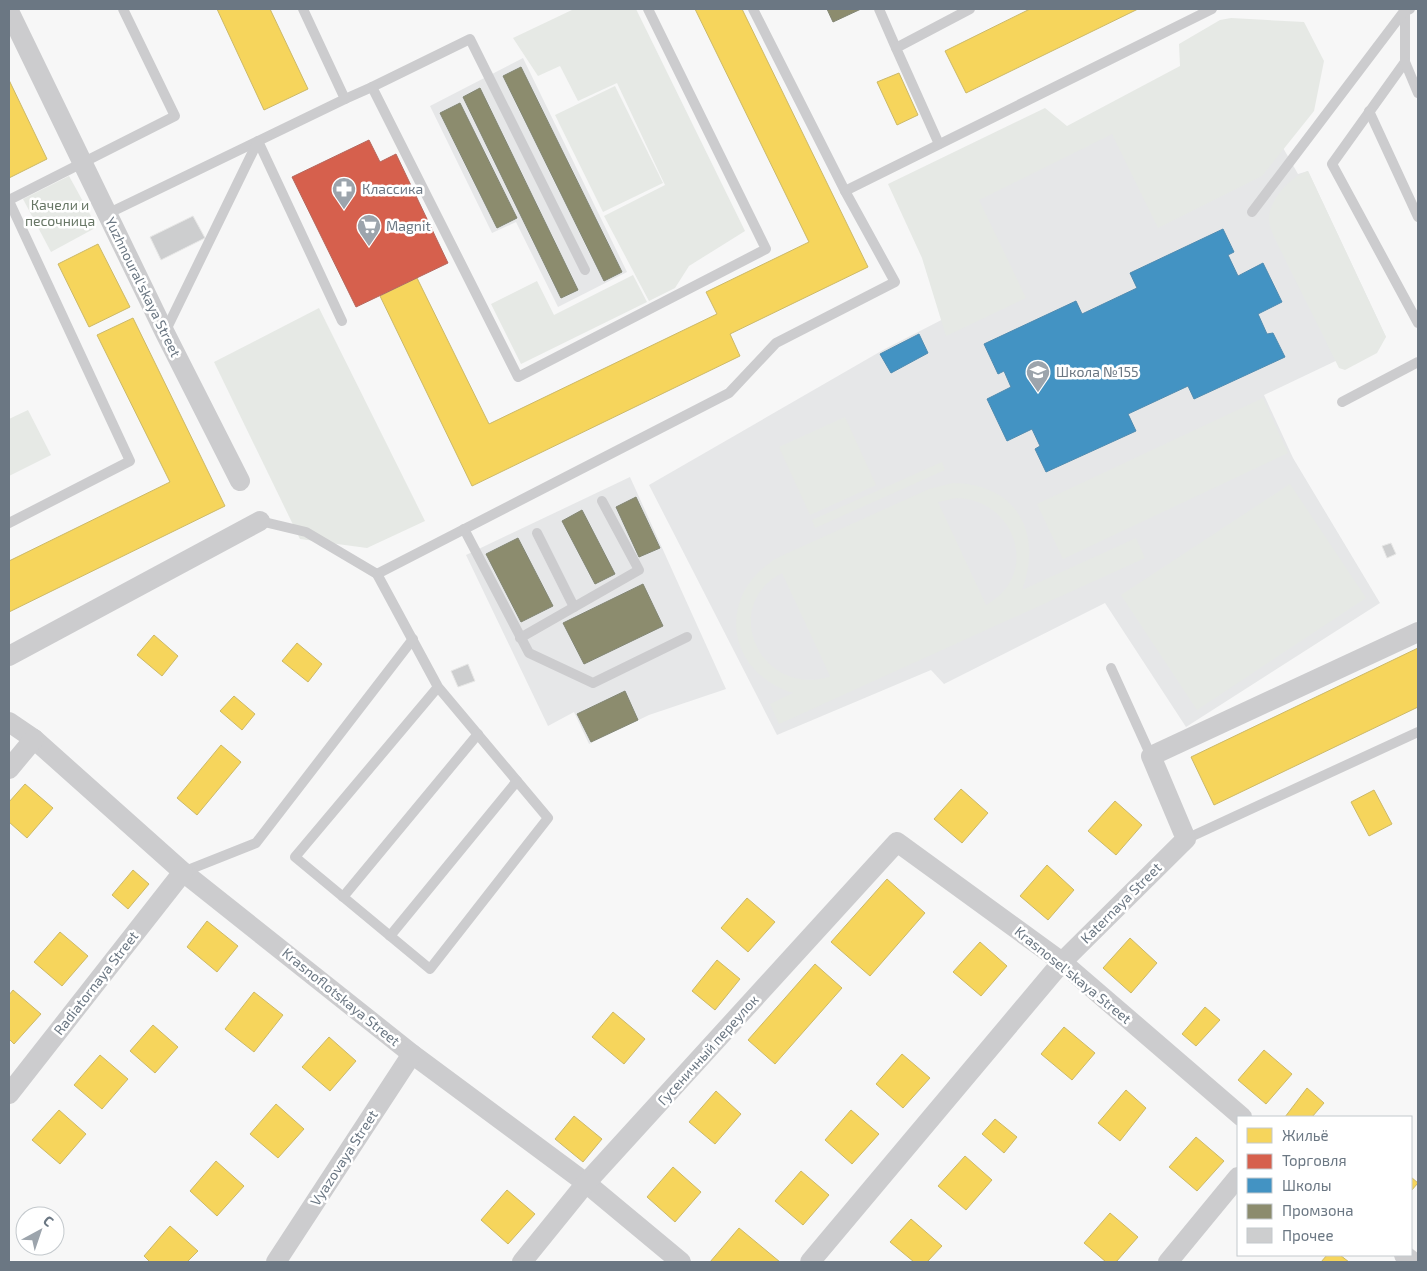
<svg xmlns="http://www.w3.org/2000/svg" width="1427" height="1271" viewBox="0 0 1427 1271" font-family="'Exo 2',sans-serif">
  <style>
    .built { fill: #e6e7e8 }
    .green { fill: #e6e9e5; fill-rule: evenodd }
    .homes { fill: #f6d55c; stroke: #ccb968 }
    .shops { fill: #d6604d; stroke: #b6675d }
    .schools { fill: #4393c3; stroke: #4f8bb0 }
    .industry { fill: #8c8c6e; stroke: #828674 }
    .building { fill: #cdcecf; stroke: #e7e7e6 }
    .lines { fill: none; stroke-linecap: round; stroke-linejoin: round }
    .lane { stroke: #ccccce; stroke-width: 10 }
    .street { stroke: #ccccce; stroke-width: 20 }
    .labels { text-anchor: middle; stroke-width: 5; stroke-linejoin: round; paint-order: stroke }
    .poi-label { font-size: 14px; fill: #6b7783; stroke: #fff; text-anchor: start }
    .park-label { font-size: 14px; fill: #677665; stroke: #fff }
    .street-label { font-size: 14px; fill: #6b7783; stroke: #fff }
  </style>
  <rect width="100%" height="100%" fill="#f7f7f7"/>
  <g class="built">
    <polygon points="1229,53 1298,174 1308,171 1386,337 1264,395 1293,458 1380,603 1186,727 1105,603 944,684 931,670 777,735 649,485 883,350 990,295 947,199"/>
    <polygon points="523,58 627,272 558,307 516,222 492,233 430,106"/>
    <polygon points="630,477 726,689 649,715 589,744 574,712 548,726 466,555"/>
  </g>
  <g class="green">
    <polygon points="574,9 636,9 745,231 689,266 675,288 649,301 604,216 665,185 617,83 578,101 560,66 538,76 513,38"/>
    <polygon points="1231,18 1304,22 1324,61 1314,111 1262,176 1158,228 1112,134 979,200 1026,298 946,336 922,258 888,184 1045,108 1067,126 1180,66 1179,44 1220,20"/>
    <polygon points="615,86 663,183 603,212 555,115"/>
    <path d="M1308,171L1386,337L1377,353L1345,370L1339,368L1274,237C1272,232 1270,227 1269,222C1267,201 1290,177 1308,171Z"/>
    <polygon points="69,176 97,227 51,252 23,199"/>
    <polygon points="633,275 647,302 521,364 491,304 537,281 554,315"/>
    <polygon points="319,308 425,521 367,548 300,539 214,362"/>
    <polygon points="1263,398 1288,453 1063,559 1037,504"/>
    <polygon points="28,410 51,455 9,476 9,419"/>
    <polygon points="845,417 876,485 810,515 779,447"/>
    <polygon points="942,462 945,470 815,528 812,520"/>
    <path d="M953,483C1017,484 1043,533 1022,590L1136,538L1145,558L779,724L770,704L793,693C724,671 716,592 779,557L929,489ZM956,498C1016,499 1041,575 986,605L938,502ZM782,573L830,676L829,677C760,697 719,606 782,573Z"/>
    <polygon points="1290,484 1366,598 1197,710 1121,595"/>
  </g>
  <g class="homes">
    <polygon points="217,9 270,9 308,89 264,110"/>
    <polygon points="695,9 742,9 868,267 730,334 740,356 472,486 380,296 417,278 489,424 717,314 706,292 809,242"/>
    <polygon points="1030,9 1138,9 966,93 945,51"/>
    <polygon points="899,73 918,115 897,125 877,82"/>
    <polygon points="9,80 47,159 9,178"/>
    <polygon points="98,244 130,307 89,327 58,264"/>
    <polygon points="133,318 225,506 9,612 9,561 170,482 97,335"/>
    <polygon points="154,635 178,656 162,676 137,655"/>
    <polygon points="297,643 322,664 308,682 282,661"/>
    <polygon points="1418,648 1418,707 1214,805 1191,757"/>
    <polygon points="234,696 255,714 242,730 220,711"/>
    <polygon points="221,745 241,762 197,815 177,798"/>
    <polygon points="25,784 53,808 27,838 9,822 9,802"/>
    <polygon points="961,789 988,813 962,843 934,819"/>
    <polygon points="1374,790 1392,824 1369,836 1351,802"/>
    <polygon points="1115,801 1142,825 1116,855 1088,831"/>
    <polygon points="1047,865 1074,890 1048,920 1020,896"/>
    <polygon points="133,870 149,884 128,909 112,895"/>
    <polygon points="887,879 925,913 870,976 831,942"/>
    <polygon points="747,898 775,922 748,952 721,928"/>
    <polygon points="207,921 238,946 217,972 187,947"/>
    <polygon points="60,932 88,956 62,986 34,962"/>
    <polygon points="1130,938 1157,963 1131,993 1103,968"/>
    <polygon points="980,942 1007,966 981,996 953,972"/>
    <polygon points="717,960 740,979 715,1010 692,991"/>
    <polygon points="815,964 842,988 775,1064 748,1040"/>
    <polygon points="13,990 41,1014 14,1044 9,1039 9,995"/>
    <polygon points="254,992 283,1015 254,1052 225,1029"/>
    <polygon points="1205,1007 1220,1020 1196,1046 1182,1034"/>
    <polygon points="613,1012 645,1039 624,1064 592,1037"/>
    <polygon points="153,1025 178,1047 155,1073 130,1051"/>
    <polygon points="1064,1027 1095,1053 1072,1080 1041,1054"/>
    <polygon points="329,1037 356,1061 330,1091 302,1067"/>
    <polygon points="1264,1050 1292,1074 1266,1104 1238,1080"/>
    <polygon points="902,1054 930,1078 903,1108 876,1084"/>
    <polygon points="100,1055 128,1079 102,1109 74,1085"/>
    <polygon points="1307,1088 1324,1103 1312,1117 1285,1117"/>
    <polygon points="1126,1090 1146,1108 1120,1141 1098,1123"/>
    <polygon points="716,1091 741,1114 715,1144 689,1122"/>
    <polygon points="276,1104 304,1129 278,1158 250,1134"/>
    <polygon points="59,1110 86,1134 60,1164 32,1140"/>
    <polygon points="851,1110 879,1134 852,1164 825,1140"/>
    <polygon points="574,1116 602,1139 583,1162 555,1139"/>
    <polygon points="995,1119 1017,1137 1004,1153 982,1134"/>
    <polygon points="1196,1137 1224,1161 1197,1191 1169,1167"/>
    <polygon points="965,1156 992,1180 966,1210 938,1186"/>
    <polygon points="216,1161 244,1186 217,1216 190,1191"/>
    <polygon points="673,1167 701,1192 675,1222 647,1197"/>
    <polygon points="801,1171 829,1195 803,1225 775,1201"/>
    <polygon points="1411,1177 1418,1183 1411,1191"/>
    <polygon points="507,1190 535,1214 508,1244 481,1220"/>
    <polygon points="1110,1213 1138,1237 1116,1262 1106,1262 1084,1243"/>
    <polygon points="911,1219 942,1246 927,1262 914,1262 890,1242"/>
    <polygon points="170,1226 198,1251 187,1262 150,1262 144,1256"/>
    <polygon points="739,1228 780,1262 710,1262"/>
    <polygon points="1327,1255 1340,1255 1349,1262 1321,1262"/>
  </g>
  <polygon class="shops" points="369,140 380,162 396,154 448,263 356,307 292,177"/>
  <g class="schools">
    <polygon points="1223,229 1234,252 1228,255 1238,276 1263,263 1282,302 1258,314 1267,334 1273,333 1285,357 1194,399 1188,386 1128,414 1136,431 1046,472 1035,449 1040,446 1032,429 1007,441 987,399 1011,387 1004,371 998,374 984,344 1076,301 1082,314 1137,288 1130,273"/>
    <polygon points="919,334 928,353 891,373 880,354"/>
  </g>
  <g class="industry">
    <polygon points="827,9 861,9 833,22"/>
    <polygon points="521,67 622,272 604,281 503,76"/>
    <polygon points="480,88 578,290 561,298 463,97"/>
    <polygon points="460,103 517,218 497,228 440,113"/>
    <polygon points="636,497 660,548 639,557 616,507"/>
    <polygon points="582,510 615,574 595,584 562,521"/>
    <polygon points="518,538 553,606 521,622 486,554"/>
    <polygon points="643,584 663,626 584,664 563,623"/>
    <polygon points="625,691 638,720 591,742 577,714"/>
  </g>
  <g class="building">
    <polygon points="193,216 205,238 161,260 150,237"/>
    <polygon points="1391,543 1396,554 1387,558 1382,546"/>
    <polygon points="468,664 475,681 458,687 451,671"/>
  </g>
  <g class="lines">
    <g class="lane">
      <polyline points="879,9 896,48"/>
      <polyline points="1410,9 1405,11 1405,62 1332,164 1418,323"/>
      <polyline points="1405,62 1418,93"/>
      <polyline points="372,87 470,39 585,270"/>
      <polyline points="345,99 372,87 518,377 766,249 648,9"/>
      <polyline points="1369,111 1418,217"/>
      <polyline points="939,144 896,48 970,9"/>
      <polyline points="845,191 1212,9"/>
      <polyline points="9,200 175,116 123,9"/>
      <polyline points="9,201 130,461 9,523"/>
      <polyline points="1252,212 1405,10"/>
      <polyline points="107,214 345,99 303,9"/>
      <polyline points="165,332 258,141 342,321"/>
      <polyline points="1342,402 1418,362"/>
      <polyline points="260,521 306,532 377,574 729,393 776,343 895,282 845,191 753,9"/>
      <polyline points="464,529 529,653 593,683 687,637"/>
      <polyline points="537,533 574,607"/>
      <polyline points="377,574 438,687 548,818 430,969 295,857 438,687"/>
      <polyline points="520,638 639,570 602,501"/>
      <polyline points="1111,668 1151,756"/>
      <polyline points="1186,839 1418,732"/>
      <polyline points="183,872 256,843 413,639"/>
      <polyline points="343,897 478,734"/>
      <polyline points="390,936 517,781"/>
    </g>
    <g class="street">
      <polyline points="9,11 165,333 240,481"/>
      <polyline points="9,656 260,521"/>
      <polyline points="9,722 34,739 183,872 412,1054 586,1183 681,1262"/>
      <polyline points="9,769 34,739"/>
      <polyline points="9,1094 183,872"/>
      <polyline points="1404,1255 1413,1262"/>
      <polyline points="276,1262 412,1054"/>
      <polyline points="522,1262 586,1183 897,842 1062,962 1242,1117"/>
      <polyline points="810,1262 1062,962 1186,839 1151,756 1418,632"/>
      <polyline points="1168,1262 1238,1177"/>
    </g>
  </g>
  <defs>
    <g id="pharmacy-pin" transform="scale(1.25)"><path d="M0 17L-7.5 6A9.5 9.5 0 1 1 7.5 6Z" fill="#9ca4ac" stroke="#fff"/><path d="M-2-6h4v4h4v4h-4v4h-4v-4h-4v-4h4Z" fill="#fff"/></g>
    <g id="supermarket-pin" transform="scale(1.25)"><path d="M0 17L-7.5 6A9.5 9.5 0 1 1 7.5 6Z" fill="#9ca4ac" stroke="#fff"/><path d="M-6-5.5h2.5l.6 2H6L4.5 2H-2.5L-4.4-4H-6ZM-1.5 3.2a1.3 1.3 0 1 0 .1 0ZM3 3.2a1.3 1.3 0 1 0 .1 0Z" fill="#fff"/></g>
    <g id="school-pin" transform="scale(1.25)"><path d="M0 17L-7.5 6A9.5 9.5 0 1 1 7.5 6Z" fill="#9ca4ac" stroke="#fff"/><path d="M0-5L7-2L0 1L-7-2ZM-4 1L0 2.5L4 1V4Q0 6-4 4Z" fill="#fff"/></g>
  </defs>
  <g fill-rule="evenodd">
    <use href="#pharmacy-pin" x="344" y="189"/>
    <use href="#supermarket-pin" x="369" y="226"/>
    <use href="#school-pin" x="1038" y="372"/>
  </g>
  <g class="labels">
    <g class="poi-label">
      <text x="362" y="194">Классика</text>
      <text x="386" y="231">Magnit</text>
      <text x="1056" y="377">Школа №155</text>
    </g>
    <g class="park-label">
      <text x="60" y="210">Качели и<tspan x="60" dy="16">песочница</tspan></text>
    </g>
    <g class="street-label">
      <text transform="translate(143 287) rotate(64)" y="5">Yuzhnoural'skaya Street</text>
      <text transform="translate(1121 903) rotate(-45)" y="5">Katernaya Street</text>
      <text transform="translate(1073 975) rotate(39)" y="5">Krasnosel'skaya Street</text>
      <text transform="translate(96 983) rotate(-52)" y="5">Radiatornaya Street</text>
      <text transform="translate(341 997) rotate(39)" y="5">Krasnoflotskaya Street</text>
      <text transform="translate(708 1050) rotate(-48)" y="5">Гусеничный переулок</text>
      <text transform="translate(344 1158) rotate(-57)" y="5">Vyazovaya Street</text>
    </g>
  </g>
  <rect width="1427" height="1271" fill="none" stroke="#6b7783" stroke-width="20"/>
  <rect x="1237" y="1116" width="175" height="140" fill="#ffffff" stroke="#c4c9cd"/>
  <rect x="1247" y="1128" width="25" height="15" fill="#f6d55c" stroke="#c4c9cd"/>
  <text x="1282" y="1141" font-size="15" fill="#6b7783">Жильё</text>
  <rect x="1247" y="1154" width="25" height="15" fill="#d6604d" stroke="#c4c9cd"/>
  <text x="1282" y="1166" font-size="15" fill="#6b7783">Торговля</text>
  <rect x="1247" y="1178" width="25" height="15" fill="#4393c3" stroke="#c4c9cd"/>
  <text x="1282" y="1191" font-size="15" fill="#6b7783">Школы</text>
  <rect x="1247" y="1204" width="25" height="15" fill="#8c8c6e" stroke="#c4c9cd"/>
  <text x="1282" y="1216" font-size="15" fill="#6b7783">Промзона</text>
  <rect x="1247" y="1228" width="25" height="15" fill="#cdcecf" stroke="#c4c9cd"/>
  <text x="1282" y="1241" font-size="15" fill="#6b7783">Прочее</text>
  <g transform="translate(40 1231) rotate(40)"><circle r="24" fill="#ffffff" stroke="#c4c9cd"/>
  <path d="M0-4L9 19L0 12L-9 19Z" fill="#9ca4ac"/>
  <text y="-8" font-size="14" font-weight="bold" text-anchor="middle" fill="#6b7783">С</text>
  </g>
</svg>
